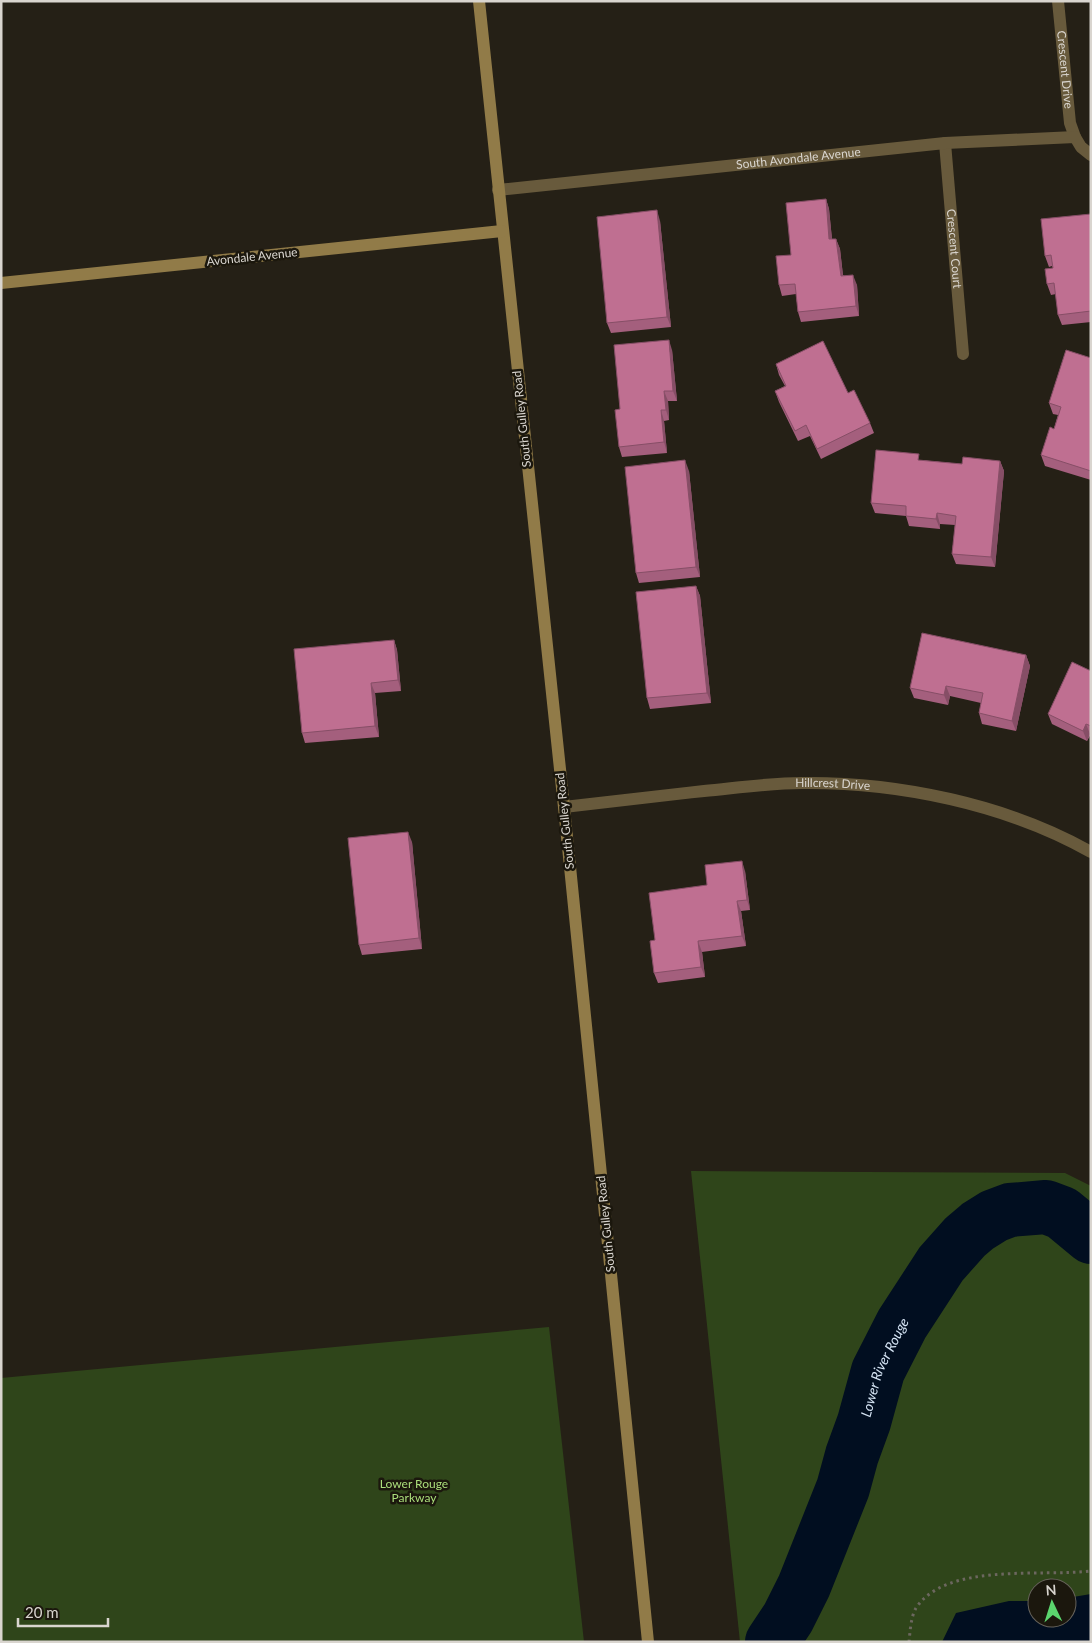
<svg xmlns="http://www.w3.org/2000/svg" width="1092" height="1643" viewBox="0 0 1092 1643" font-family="Lato,sans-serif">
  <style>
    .green { fill: #2f451a; fill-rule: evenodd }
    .water { fill: #010e20 }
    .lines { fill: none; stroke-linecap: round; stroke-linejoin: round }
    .river { stroke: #010e20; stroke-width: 54 }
    .path { stroke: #6c675f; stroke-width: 3; stroke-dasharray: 2.5 4; stroke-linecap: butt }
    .street { stroke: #685a3c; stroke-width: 12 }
    .secondary { stroke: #917b48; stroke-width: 12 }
    .wall { fill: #a45f7d }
    .shaded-wall { fill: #864e66 }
    .building { fill: #bf6f91; stroke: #864e66 }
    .labels { text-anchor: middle; stroke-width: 5; stroke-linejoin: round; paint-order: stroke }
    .street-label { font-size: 12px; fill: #d9d5cf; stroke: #1b170d }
    .park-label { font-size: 12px; fill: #abde7b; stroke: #1b170d }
    .water-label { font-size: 14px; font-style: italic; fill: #d5e4f4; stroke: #1b170d }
  </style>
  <rect width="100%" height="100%" fill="#252016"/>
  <g class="green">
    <path d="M691,1171L1065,1173L1091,1186V1642H740ZM1037,1588H1067V1618H1037Z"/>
    <polygon points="549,1327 584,1642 1,1642 1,1378"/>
  </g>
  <polygon class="water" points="1091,1594 1091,1642 942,1642 956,1613 1009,1601 1037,1601 1037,1618 1067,1618 1067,1598"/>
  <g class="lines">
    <path class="river" id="s1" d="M772,1642L788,1618L804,1586L843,1488L852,1455L864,1422L878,1371L902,1324L941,1264L965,1237L978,1226L994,1216L1010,1210L1046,1207L1062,1213L1091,1237"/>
    <path class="path" d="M909,1642C910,1632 911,1616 916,1608C946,1562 1042,1577 1091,1571"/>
    <g class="street">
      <path id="s2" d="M1058,1L1070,123L1075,137"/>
      <path id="s3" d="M945,143L963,354"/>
      <path id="s4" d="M498,190L945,143L1075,137L1081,147L1091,155"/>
      <path id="s5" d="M564,807C610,802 657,796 704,791C736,788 769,783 802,783C898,782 1006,804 1091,852"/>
    </g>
    <g class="secondary">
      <polyline points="479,1 564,807 648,1642"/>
      <polyline points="1,283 502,231"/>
    </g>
  </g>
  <g class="wall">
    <polygon points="826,199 829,209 832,239 836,239 840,249 843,275 857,285 859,316 801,322 798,312 796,294 782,296 779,285 791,255"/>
    <polygon points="1091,214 1091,322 1062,325 1058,315 1056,294 1051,295 1047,284 1053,268 1052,266 1049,267 1045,256"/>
    <polygon points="660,221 671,327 611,333 607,323"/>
    <polygon points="672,350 677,401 668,401 669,420 664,421 667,453 622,457 619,447"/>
    <polygon points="1091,358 1091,480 1045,466 1041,455 1054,429 1058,415 1053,414 1049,403"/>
    <polygon points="776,364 848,393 870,423 874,433 821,459 810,436 798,441 779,402 775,391 785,386 779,375"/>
    <polygon points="921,460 962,464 1000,461 1004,471 995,567 956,564 952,554 955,525 940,524 940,529 909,526 906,516 875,513 871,503"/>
    <polygon points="689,471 700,577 639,583 636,573"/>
    <polygon points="696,586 700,596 711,703 650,709 647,698"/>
    <polygon points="394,640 397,650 401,691 375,693 379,737 305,743 302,733"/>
    <polygon points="1026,655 1030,666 1016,731 982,724 979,713 981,703 950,696 948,705 914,698 910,688"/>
    <polygon points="1091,671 1091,734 1087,741 1052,724 1048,714"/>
    <polygon points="412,842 422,949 362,955 359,945"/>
    <polygon points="745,871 750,910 741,911 746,946 702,952 705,977 658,983 654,973 655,940 707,885"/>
  </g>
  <g class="shaded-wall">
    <polygon points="826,199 829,209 833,250 829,239"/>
    <polygon points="657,210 660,221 671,327 667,317"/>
    <polygon points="836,239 840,249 844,286 841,276"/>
    <polygon points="853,275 857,285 859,316 856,306"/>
    <polygon points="669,340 672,350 677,401 673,391"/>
    <polygon points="664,391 668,401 669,420 666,410"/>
    <polygon points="661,410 664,421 667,453 664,442"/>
    <polygon points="685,460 689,471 700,577 696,567"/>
    <polygon points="1000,461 1004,471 995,567 991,557"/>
    <polygon points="937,513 940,524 940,529 936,519"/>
    <polygon points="696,586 700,596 711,703 707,693"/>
    <polygon points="394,640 397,650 401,691 398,680"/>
    <polygon points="1026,655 1030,666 1016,731 1012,721"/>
    <polygon points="371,683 375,693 379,737 375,726"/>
    <polygon points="946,686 950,696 948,705 944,695"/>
    <polygon points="1086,724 1090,734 1087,741 1083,731"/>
    <polygon points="408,832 412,842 422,949 419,938"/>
    <polygon points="742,861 745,871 750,910 747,900"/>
    <polygon points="737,901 741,911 746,946 742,936"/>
    <polygon points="698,941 702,952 705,977 701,967"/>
  </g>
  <g class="building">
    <polygon points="826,199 829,239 836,239 841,276 853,275 856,306 798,312 795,284 779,285 776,256 791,255 786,203"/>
    <polygon points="657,210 667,317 607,323 597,217"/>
    <polygon points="1091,214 1091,311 1058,315 1054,283 1047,284 1045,269 1053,268 1051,255 1045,256 1041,219"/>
    <polygon points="669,340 673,391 664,391 666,410 661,410 664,442 619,447 615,410 620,409 614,345"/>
    <polygon points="823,341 848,393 854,390 870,423 817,449 806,425 795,431 775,391 786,386 776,364"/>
    <polygon points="1066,350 1091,358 1091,471 1041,455 1050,427 1054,429 1061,407 1049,403"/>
    <polygon points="876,450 919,454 918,460 962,464 963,457 1000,461 991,557 952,554 956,516 937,513 936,519 906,516 906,506 871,503"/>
    <polygon points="685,460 696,567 636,573 625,467"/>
    <polygon points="696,586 707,693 647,698 636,592"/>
    <polygon points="922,633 1026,655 1012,721 979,713 983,693 946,686 944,695 910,688"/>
    <polygon points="394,640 398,680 371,683 375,726 302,733 294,649"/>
    <polygon points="1072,662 1091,671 1091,726 1086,724 1083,731 1048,714"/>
    <polygon points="408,832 419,938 359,945 348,838"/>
    <polygon points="742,861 747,900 737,901 742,936 698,941 701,967 654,973 650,941 655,940 649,893 707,885 705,865"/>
  </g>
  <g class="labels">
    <g class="street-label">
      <text dy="4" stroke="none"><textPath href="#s2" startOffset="69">Crescent Drive</textPath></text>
      <text dy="4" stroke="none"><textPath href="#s4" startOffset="302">South Avondale Avenue</textPath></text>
      <text dy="4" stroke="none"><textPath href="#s3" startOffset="106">Crescent Court</textPath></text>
      <text transform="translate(252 257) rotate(-6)" y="4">Avondale Avenue</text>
      <text transform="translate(522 419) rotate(-96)" y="4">South Gulley Road</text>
      <text dy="4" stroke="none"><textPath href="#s5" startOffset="270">Hillcrest Drive</textPath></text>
      <text transform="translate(565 821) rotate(-96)" y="4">South Gulley Road</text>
      <text transform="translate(606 1224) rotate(-96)" y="4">South Gulley Road</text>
    </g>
    <g class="park-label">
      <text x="414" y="1488">Lower Rouge<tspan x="414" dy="14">Parkway</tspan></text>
    </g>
    <g class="water-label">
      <text dy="5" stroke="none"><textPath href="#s1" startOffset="298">Lower River Rouge</textPath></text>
    </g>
  </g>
  <rect width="1092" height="1643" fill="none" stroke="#d9d5cf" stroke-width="5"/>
  <g transform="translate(1052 1603) rotate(356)"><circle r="24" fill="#1b170d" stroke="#67635b"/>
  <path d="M0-4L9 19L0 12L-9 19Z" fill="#5bd56e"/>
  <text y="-8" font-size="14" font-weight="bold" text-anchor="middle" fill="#d9d5cf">N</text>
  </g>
  <path d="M18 1618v8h90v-8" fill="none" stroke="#d9d5cf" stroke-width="2.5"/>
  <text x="25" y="1618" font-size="15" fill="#d9d5cf" stroke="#1b170d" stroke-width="4" paint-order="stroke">20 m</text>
</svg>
